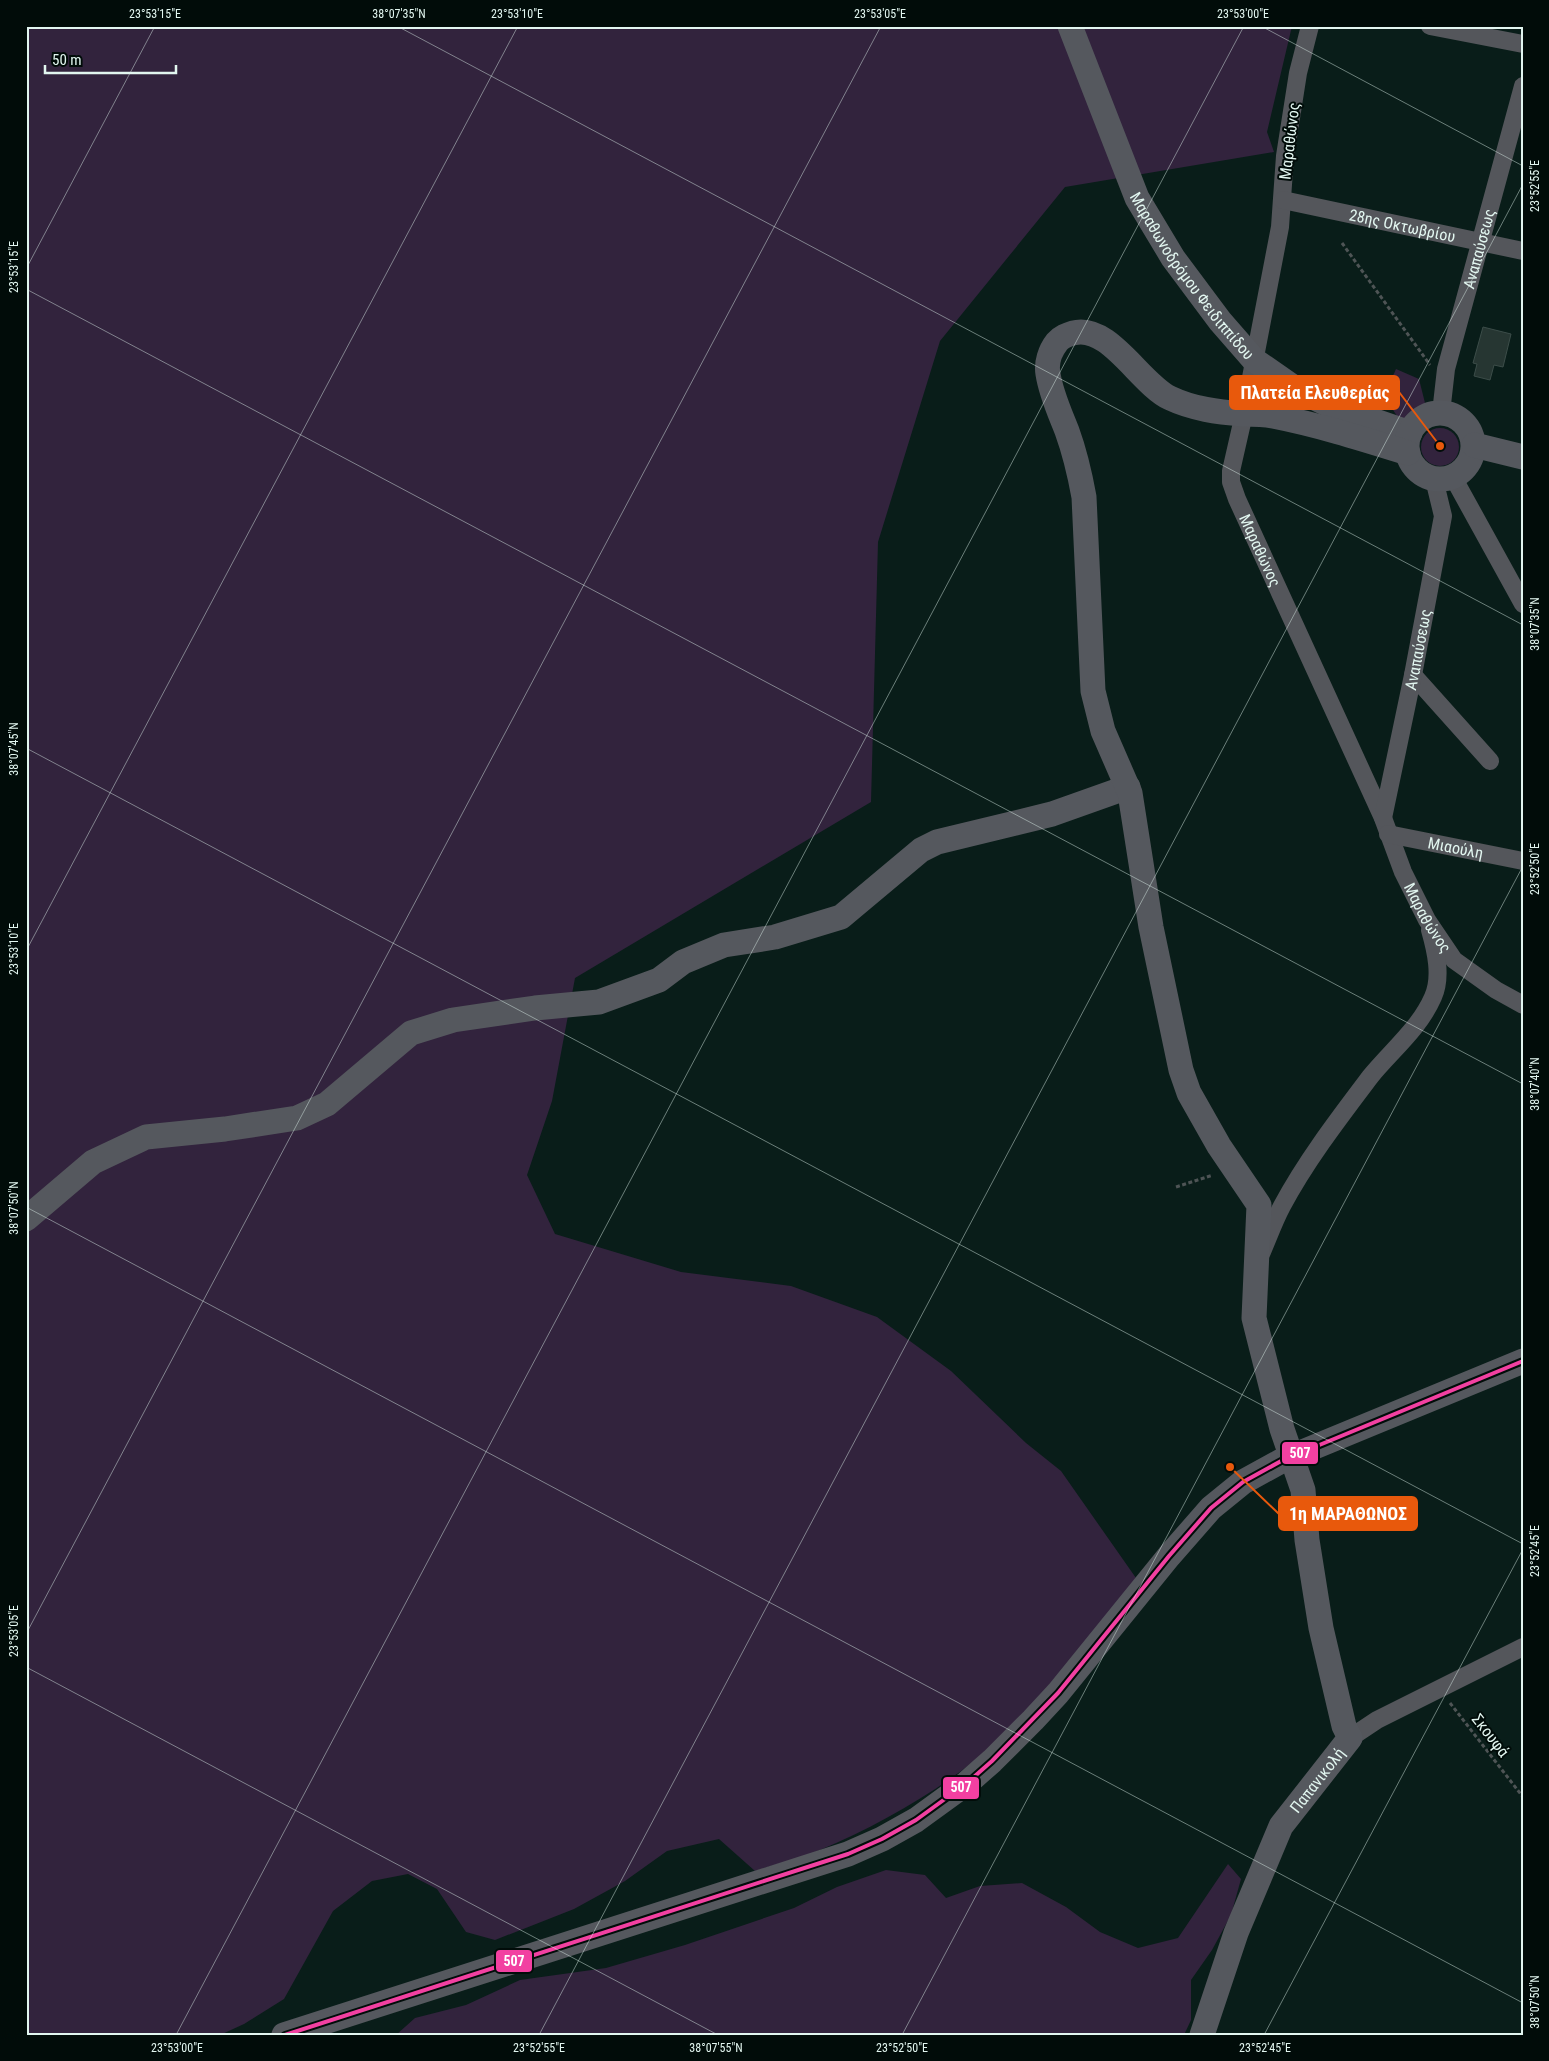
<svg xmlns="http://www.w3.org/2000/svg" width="1549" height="2061" viewBox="0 0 1549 2061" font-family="'Roboto Condensed',sans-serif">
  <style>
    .green { fill: #32233d }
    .building { fill: #263632; stroke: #3c4d49 }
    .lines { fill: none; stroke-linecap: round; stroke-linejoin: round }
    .path { stroke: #4e5455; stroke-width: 3; stroke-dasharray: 4 2.5; stroke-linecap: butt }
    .street { stroke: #54565b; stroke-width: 18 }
    .secondary { stroke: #55585e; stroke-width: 25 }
    .bus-1-casing { stroke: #010c09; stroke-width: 8 }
    .bus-1 { stroke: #f240a1; stroke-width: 4 }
    .ticks { fill: none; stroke: #e2f6f0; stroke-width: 1; stroke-opacity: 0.45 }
    .labels { text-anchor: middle; stroke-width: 4; stroke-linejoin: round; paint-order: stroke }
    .street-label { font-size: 16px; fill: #e2f6f0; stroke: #010c09 }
    .leader { fill: none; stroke: #e8590c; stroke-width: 2 }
    .callout-dot { fill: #e8590c; stroke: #010c09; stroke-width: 2 }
    .callout { fill: #e8590c; stroke: #e8590c; stroke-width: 2 }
    .callout-label { font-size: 18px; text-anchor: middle; font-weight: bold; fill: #fff }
    .line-badge { stroke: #010c09; stroke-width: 2 }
    .badge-label { font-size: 14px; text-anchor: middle; font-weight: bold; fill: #fff }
    .neatline { fill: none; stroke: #e2f6f0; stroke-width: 2 }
    .ticks-label { font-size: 12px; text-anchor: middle; fill: #e2f6f0 }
  </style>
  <rect width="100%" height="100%" fill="#091d19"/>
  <g class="green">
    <path d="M26,26H1292L1267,132L1274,152L1065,187L940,341L878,542L871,802L575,978L552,1101L527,1175L555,1234L681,1272L791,1286L877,1317L951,1371L1026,1443L1061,1471L1136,1578C1092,1634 1050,1694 997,1742C946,1787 882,1824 820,1850C799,1859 776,1864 755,1871L719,1839L667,1851L625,1881L574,1909L495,1940L466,1932L437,1889L408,1874L372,1881L333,1911L284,1999L244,2024L220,2035H26Z"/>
    <polygon points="1396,369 1419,379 1426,407 1409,420 1397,416 1384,396"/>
    <circle cx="1440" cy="447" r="19"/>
    <polygon points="1228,1864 1241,1879 1231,1915 1212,1950 1191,1980 1191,2020 1184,2035 396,2035 415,2018 466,2005 520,1980 606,1968 685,1945 794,1908 837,1887 886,1870 925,1875 946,1898 980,1886 1022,1883 1066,1907 1100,1932 1138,1948 1178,1938"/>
  </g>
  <polygon class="building" points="1483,327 1511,334 1503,367 1494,365 1490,380 1474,376 1477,364 1473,363"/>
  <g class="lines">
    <g class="path">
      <polyline points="1342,243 1430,365"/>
      <polyline points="1176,1187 1213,1175"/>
      <polyline points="1450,1703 1523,1797"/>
    </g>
    <g class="street">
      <path id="s1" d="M1310,26L1298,73L1285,156L1280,227L1244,414L1231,471V482L1237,499L1383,818L1403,872L1427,920L1454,960L1496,990L1523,1005"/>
      <polyline points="1430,26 1523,44"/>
      <path id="s2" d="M1283,200L1523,251"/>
      <path id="s3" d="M1441,413L1446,369L1523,86"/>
      <polyline points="1453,477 1523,604"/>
      <polyline points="1413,675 1490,761"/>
      <path id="s4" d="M1383,818L1413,675L1443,516L1434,479"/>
      <path id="s5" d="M1388,834L1523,861"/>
      <path d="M1261,1254C1268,1238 1274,1221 1282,1206C1306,1161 1339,1118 1370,1077C1391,1051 1419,1029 1433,997C1442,977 1436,951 1430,930"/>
      <polyline points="1350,1738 1377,1720 1523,1647"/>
    </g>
    <g class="secondary">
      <path id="s6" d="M1070,26L1137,198L1173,258L1220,321L1254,360L1293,387L1329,405L1410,433"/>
      <circle cx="1440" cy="446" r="33"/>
      <polyline points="1474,445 1523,457"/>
      <polyline points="26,1219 93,1162 146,1137 225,1129 297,1118 327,1104 411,1033 453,1020 535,1008 599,1002 659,980 683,962 724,945 775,937 841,917 921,850 937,842 1052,814 1128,787"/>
      <polyline points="284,2035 848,1854 882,1839 916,1820 967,1783 992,1761 1033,1720 1058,1693 1169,1556 1211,1508 1243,1482 1283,1460 1523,1361"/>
      <path id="s7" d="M1202,2035L1236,1933L1281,1826L1350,1738L1344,1726L1321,1628L1307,1540L1303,1490L1282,1429L1254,1318L1259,1205L1219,1146L1189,1093L1181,1070L1151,927L1130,793L1103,731L1093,691L1084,497C1080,475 1075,453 1067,431C1060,413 1051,394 1048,374C1046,363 1050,351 1057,342C1061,337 1067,335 1073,333C1109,323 1140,384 1170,398C1193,409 1218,412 1243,414C1253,414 1264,414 1273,416C1319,425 1363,439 1408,453"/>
    </g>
    <g class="bus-1-casing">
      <polyline id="bus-1" points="285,2035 848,1854 882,1839 916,1820 967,1783 992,1761 1058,1693 1169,1556 1211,1508 1243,1482 1283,1460 1523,1361"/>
    </g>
    <use href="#bus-1" class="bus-1"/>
  </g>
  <path class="ticks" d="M397,26L1523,625M1261,26L1523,166M26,269L155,26M26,289L1523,1084M26,748L1523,1544M26,951L518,26M26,1207L1523,2003M26,1634L881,26M26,1667L718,2035M176,2035L1244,26M539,2035L1523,184M902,2035L1523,866M1264,2035L1523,1549"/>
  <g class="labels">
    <g class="street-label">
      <text transform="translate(1289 141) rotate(-83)" y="6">Μαραθώνος</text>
      <text dy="6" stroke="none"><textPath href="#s2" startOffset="122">28ης Οκτωβρίου</textPath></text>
      <text dy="6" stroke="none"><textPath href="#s3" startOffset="169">Αναπαύσεως</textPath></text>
      <text dy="6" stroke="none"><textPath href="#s6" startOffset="280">Μαραθωνοδρόμου Φειδιππίδου</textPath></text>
      <text dy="6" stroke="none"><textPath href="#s1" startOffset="538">Μαραθώνος</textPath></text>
      <text dy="6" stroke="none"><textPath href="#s4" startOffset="172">Αναπαύσεως</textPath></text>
      <text dy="6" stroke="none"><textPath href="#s5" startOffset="69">Μιαούλη</textPath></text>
      <text dy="6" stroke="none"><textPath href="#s1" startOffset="942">Μαραθώνος</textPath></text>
      <text transform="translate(1491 1735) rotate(52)" y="6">Σκουφά</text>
      <text dy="6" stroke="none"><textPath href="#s7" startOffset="282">Παπανικολή</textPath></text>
    </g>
  </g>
  <path class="leader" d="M1440 446L1399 392M1230 1467L1279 1514"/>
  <g class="callout-dot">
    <circle cx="1440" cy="446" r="5"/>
    <circle cx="1230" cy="1467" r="5"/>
  </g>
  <g class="callout">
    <rect x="1230" y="376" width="169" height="33" rx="5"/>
    <rect x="1279" y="1497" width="138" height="33" rx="5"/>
  </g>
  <g class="callout-label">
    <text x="1315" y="399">Πλατεία Ελευθερίας</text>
    <text x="1348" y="1520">1η ΜΑΡΑΘΩΝΟΣ</text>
  </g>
  <g class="line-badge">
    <rect x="1281" y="1441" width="38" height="24" rx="5" fill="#f240a1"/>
    <rect x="942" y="1776" width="38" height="24" rx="5" fill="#f240a1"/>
    <rect x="495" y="1949" width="38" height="24" rx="5" fill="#f240a1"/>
  </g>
  <g class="badge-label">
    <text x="1300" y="1458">507</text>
    <text x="961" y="1792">507</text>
    <text x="514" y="1966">507</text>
  </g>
  <rect width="1549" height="2061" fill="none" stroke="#010c09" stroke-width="55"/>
  <path d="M45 65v8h131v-8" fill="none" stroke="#e2f6f0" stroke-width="2.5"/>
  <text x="52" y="65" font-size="15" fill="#e2f6f0" stroke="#010c09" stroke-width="4" paint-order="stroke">50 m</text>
  <rect x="28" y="28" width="1494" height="2006" class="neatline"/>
  <g class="ticks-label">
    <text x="155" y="18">23°53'15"E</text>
    <text x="399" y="18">38°07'35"N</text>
    <text x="517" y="18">23°53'10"E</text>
    <text x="880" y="18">23°53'05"E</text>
    <text x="1243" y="18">23°53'00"E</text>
    <text transform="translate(1535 186) rotate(-90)" y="4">23°52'55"E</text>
    <text transform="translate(14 267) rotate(-90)" y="4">23°53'15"E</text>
    <text transform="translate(1535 624) rotate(-90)" y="4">38°07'35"N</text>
    <text transform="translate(14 749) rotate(-90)" y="4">38°07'45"N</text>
    <text transform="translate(1535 869) rotate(-90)" y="4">23°52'50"E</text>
    <text transform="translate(14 949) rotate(-90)" y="4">23°53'10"E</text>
    <text transform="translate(1535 1084) rotate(-90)" y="4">38°07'40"N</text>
    <text transform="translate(14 1208) rotate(-90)" y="4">38°07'50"N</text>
    <text transform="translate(1535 1551) rotate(-90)" y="4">23°52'45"E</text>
    <text transform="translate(14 1631) rotate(-90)" y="4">23°53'05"E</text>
    <text transform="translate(1535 2002) rotate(-90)" y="4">38°07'50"N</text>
    <text x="177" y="2052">23°53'00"E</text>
    <text x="539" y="2052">23°52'55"E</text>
    <text x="716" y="2052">38°07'55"N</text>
    <text x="902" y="2052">23°52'50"E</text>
    <text x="1265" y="2052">23°52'45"E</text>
  </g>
</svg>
